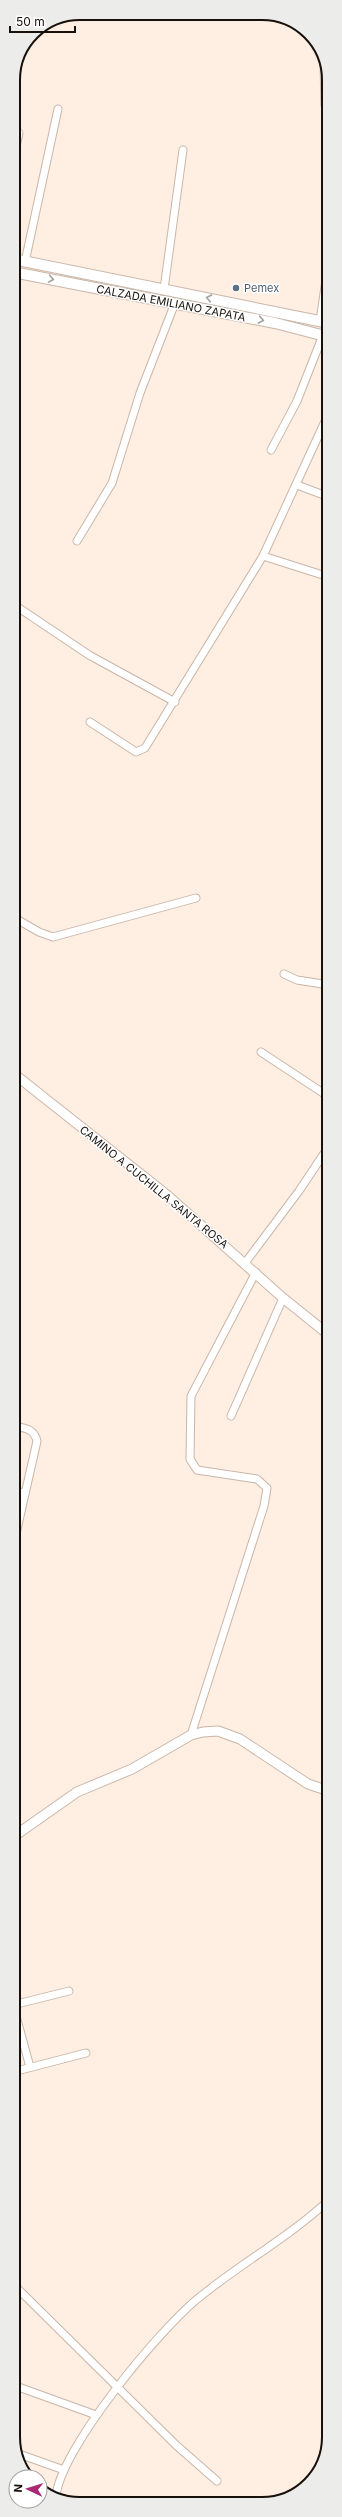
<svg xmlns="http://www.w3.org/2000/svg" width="342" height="2517" viewBox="0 0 342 2517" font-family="Inter,sans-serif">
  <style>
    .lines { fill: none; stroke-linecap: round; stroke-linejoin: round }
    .minor-casing { stroke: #c9b6a8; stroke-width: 9 }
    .tertiary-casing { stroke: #c9b6a8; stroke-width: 11 }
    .secondary-casing { stroke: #c9b6a8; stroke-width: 12 }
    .minor { stroke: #fff; stroke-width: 7 }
    .tertiary { stroke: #fff; stroke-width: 9 }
    .secondary { stroke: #fff; stroke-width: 10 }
    .oneway { stroke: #a29f9d }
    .service-dot { fill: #5c6f8a; stroke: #fff; stroke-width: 1.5 }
    .labels { text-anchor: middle; stroke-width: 3; stroke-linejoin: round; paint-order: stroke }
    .service-label { font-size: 11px; fill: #4e5e75; stroke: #fff; text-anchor: start }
    .street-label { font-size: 11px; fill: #17100b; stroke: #fff }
    .rim { fill: none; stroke: #17100b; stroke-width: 2 }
  </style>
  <rect width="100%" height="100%" fill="#ffeee2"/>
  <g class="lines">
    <g class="minor-casing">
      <g id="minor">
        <polyline points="324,64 325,105 329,108"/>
        <polyline points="13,161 19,133"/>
        <polyline points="25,262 58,109"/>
        <polyline points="164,289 183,150"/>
        <polyline points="320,321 329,259"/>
        <polyline points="271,450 297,401 323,335"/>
        <polyline points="297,485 329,497"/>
        <polyline points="77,541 112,483 140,393 175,303"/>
        <polyline points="263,556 329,577"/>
        <polyline points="13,604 89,655 175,702"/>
        <polyline points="90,722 136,752 145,748 263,556 327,417 329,407"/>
        <polyline points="13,917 39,932 53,937 196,898"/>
        <polyline points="284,974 297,980 329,985"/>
        <polyline points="261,1052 329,1097"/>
        <polyline points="245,1263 299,1191 329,1146"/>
        <polyline points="231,1416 283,1298"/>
        <path d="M13,1426C24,1428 34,1428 37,1441L13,1547"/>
        <polyline points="13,1491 25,1493"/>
        <polyline points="191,1735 264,1506 267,1488 257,1479 197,1470 190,1459 191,1396 256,1272"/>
        <polyline points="13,2005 30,2067"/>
        <polyline points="13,2005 69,1991"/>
        <polyline points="13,2072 86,2053"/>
        <polyline points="13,2284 176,2445 217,2481"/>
        <polyline points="13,2385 96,2415"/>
        <polyline points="19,2454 64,2470"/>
        <path d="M56,2497C59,2450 162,2326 201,2296C243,2262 289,2237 329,2200"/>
      </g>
    </g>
    <g class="tertiary-casing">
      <g id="tertiary">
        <polyline points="13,1073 167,1195 283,1298 329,1335"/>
        <polyline points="13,1837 77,1792 132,1769 191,1735 203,1732 218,1731 240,1739 308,1784 329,1791"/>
      </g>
    </g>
    <g class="secondary-casing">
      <g id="secondary">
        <polyline points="13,259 329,323"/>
        <polyline points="13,272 275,323 329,337"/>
      </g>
    </g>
    <use href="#minor" class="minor"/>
    <use href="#tertiary" class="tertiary"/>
    <use href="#secondary" class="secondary"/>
  </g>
  <defs><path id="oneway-chevron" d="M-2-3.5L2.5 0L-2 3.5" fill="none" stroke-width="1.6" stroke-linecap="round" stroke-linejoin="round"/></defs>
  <g class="oneway">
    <use href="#oneway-chevron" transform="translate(51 279) rotate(10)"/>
    <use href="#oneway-chevron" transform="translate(209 298) rotate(-169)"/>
    <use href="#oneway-chevron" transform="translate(261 320) rotate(11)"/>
  </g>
  <circle class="service-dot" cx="236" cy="288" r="4"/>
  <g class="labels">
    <g class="service-label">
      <text x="244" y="292">Pemex</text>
    </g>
    <g class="street-label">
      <text transform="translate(171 303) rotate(11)" y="4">CALZADA EMILIANO ZAPATA</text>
      <text transform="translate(154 1187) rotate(39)" y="4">CAMINO A CUCHILLA SANTA ROSA</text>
    </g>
  </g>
  <path d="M0 0H342V2517H0ZM80 20H262A60 60 0 0 1 322 80V2437A60 60 0 0 1 262 2497H80A60 60 0 0 1 20 2437V80A60 60 0 0 1 80 20Z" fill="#ececeb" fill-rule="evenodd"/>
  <path class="rim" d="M80 20H262A60 60 0 0 1 322 80V2437A60 60 0 0 1 262 2497H80A60 60 0 0 1 20 2437V80A60 60 0 0 1 80 20Z"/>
  <g transform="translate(28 2489) rotate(274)"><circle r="19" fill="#ffffff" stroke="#a29f9d"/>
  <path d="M0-3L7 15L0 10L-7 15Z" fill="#aa2774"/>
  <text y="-6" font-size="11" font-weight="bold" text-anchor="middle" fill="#17100b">N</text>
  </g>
  <path d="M10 26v6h65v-6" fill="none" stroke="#17100b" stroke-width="2"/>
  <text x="16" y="26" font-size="12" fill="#17100b" stroke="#ffffff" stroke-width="3" paint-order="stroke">50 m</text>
</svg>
